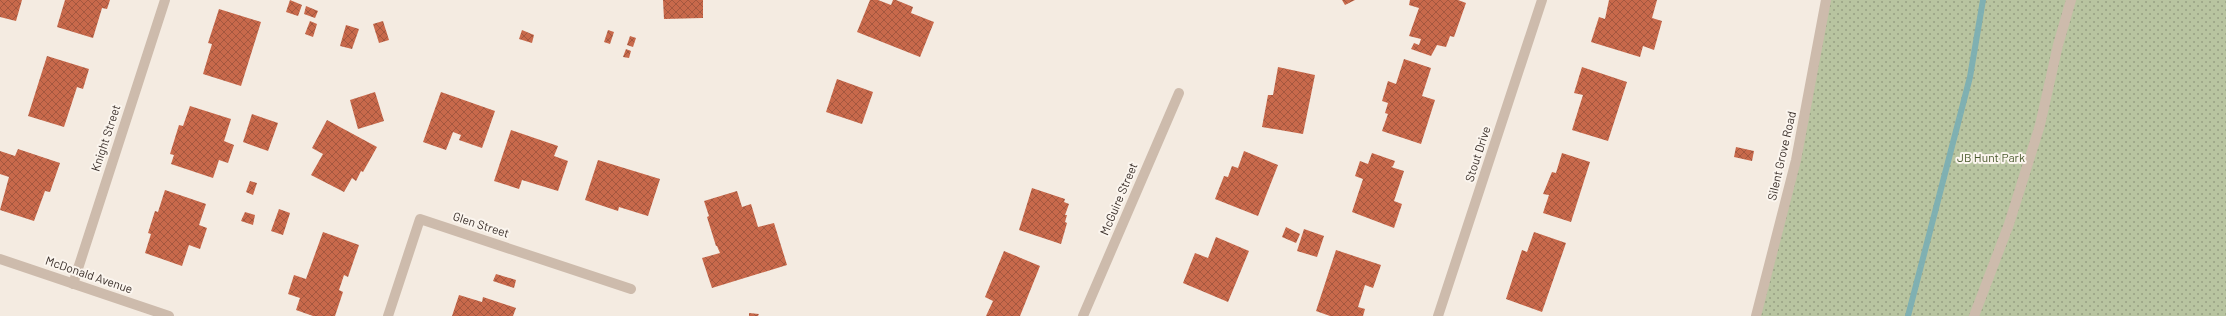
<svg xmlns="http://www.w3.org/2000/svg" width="2226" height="316" viewBox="0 0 2226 316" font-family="Barlow,sans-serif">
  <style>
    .park { fill: url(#park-dots) }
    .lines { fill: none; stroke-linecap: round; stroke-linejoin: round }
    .stream { stroke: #7fb0b2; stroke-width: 6 }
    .building { fill: url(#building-cross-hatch) }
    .minor { stroke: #cdbbac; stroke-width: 10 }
    .labels { text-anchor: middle; stroke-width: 4; stroke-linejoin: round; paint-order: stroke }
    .street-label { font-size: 12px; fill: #3b302b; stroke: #fbf5ee }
    .park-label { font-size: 12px; fill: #4a5a2e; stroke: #fbf5ee }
  </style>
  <defs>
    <pattern id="park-dots" width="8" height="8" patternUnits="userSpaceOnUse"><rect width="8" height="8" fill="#b8c4a0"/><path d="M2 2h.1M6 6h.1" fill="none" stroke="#97a083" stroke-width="1.8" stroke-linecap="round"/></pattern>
    <pattern id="building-cross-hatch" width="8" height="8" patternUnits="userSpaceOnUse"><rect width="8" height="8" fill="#c8694b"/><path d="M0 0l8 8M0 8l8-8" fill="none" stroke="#a4573f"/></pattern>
  </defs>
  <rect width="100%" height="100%" fill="#f4ebe1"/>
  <polygon class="park" points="1826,0 2226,0 2226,316 1756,316 1776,238"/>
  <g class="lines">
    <polyline class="stream" points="1908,316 1970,77 1983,0"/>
  </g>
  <g class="building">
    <polygon points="0,0 22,0 16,21 0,17"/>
    <polygon points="65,0 110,0 107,9 102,8 93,38 57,27"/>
    <polygon points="290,0 302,5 298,16 286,12"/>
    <polygon points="663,0 703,0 703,18 664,19"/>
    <polygon points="870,0 878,0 891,5 893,0 896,0 913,7 911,13 934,22 920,57 857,32"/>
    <polygon points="1342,0 1355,0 1345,5"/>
    <polygon points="1410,0 1458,0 1466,3 1454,37 1450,36 1446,47 1437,45 1431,56 1411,49 1414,43 1419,45 1421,39 1409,36 1419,8 1409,5"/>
    <polygon points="1609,0 1657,0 1652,18 1662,21 1654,50 1643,46 1640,57 1591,42 1599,17 1605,19"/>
    <polygon points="306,6 318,11 315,18 304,14"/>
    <polygon points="219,9 261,22 241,86 203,74 212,44 208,43"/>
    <polygon points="310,21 317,24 313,37 305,34"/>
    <polygon points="383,21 389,40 379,43 373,24"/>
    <polygon points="346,25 359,29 352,49 340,46"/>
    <polygon points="522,30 534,35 532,43 519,39"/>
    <polygon points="608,30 614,32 610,44 604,42"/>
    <polygon points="630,36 636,38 633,47 627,45"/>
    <polygon points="626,49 631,51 629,58 623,57"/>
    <polygon points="47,56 89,69 83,89 77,87 64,127 28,116"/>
    <polygon points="1404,59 1431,68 1422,96 1435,100 1421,144 1382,131 1388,114 1385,113 1388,103 1382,101 1388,81 1396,84"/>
    <polygon points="1278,67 1315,75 1303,134 1262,127 1268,95 1273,95"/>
    <polygon points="1582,67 1627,82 1608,141 1572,130 1583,95 1574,93"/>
    <polygon points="837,79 873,92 862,124 826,112"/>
    <polygon points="375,92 384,121 358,129 350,100"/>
    <polygon points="441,92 495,111 482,148 459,140 461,135 453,132 446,150 423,142"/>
    <polygon points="190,106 231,119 224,141 234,145 228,163 219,160 213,178 171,164 174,155 170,154 179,125 183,126"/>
    <polygon points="252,114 278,123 268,151 243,142"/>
    <polygon points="327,120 377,147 363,172 361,171 356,181 352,178 344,192 311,175 323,154 312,148"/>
    <polygon points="511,130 558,146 554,156 568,161 558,191 522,180 519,189 494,181"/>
    <polygon points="1736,147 1754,151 1752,161 1734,157"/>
    <polygon points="18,149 60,163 50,192 45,191 34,221 0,210 9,177 0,174 0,151 15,156"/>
    <polygon points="1244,151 1278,165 1258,216 1215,199 1224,176 1228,177 1232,166 1238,168"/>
    <polygon points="1372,153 1395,161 1393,166 1391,167 1404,171 1394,201 1402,204 1394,228 1352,212 1363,179 1355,176 1360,161 1368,164"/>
    <polygon points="1562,153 1590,162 1571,222 1543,213 1549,195 1543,194 1552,172 1556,173"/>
    <polygon points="598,160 660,179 648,216 619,207 618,211 585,200"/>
    <polygon points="250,181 257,183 253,195 246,192"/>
    <polygon points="1032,188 1065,199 1064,202 1069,204 1065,215 1067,215 1065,222 1067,223 1061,244 1019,230"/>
    <polygon points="165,190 206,204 199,225 207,228 200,249 189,245 182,266 145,253 151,234 148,233 155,211 158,212"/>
    <polygon points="737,191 742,207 751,204 758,227 774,223 787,265 712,288 702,258 720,253 717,246 716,246 707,217 709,216 704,201"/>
    <polygon points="279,209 290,213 283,235 271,231"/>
    <polygon points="245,212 255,215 253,225 241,221"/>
    <polygon points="1286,227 1300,234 1296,243 1282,237"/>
    <polygon points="1304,229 1324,236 1317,257 1297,251"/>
    <polygon points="323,232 359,245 348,277 344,275 339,290 343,292 335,316 313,316 296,310 300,298 288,294 294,275 306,279"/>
    <polygon points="1534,232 1566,243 1542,312 1506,299 1522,250 1527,252"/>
    <polygon points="1216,237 1249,251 1228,302 1183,283 1195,253 1208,258"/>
    <polygon points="1336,250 1381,265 1373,288 1365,285 1358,307 1365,309 1363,316 1330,316 1316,311"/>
    <polygon points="1004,251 1040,266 1020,316 986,316 993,301 985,297"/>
    <polygon points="496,274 516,280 514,288 493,281"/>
    <polygon points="459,295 482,302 483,297 516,308 513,316 452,316"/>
    <polygon points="749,313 759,314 758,316 749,316"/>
  </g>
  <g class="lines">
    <g class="minor">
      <polyline points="0,259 169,316"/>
      <polyline points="73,284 165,0"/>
      <polyline points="388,316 420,219 631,289"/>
      <polyline points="1083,316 1179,93"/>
      <polyline points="1438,316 1542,0"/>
      <polyline points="1756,316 1796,160 1826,0"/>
      <polyline points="1974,316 2009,224 2040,125 2058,45 2071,0"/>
    </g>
  </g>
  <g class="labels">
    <g class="street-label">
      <text transform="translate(106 138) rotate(-72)" y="4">Knight Street</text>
      <text transform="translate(1478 154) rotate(-72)" y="4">Stout Drive</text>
      <text transform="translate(1782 156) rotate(-77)" y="4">Silent Grove Road</text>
      <text transform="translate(1119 199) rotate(-67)" y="4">McGuire Street</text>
      <text transform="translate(481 225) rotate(18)" y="4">Glen Street</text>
      <text transform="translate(89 275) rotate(19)" y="4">McDonald Avenue</text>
    </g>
    <g class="park-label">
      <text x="1991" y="162">JB Hunt Park</text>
    </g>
  </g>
</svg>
